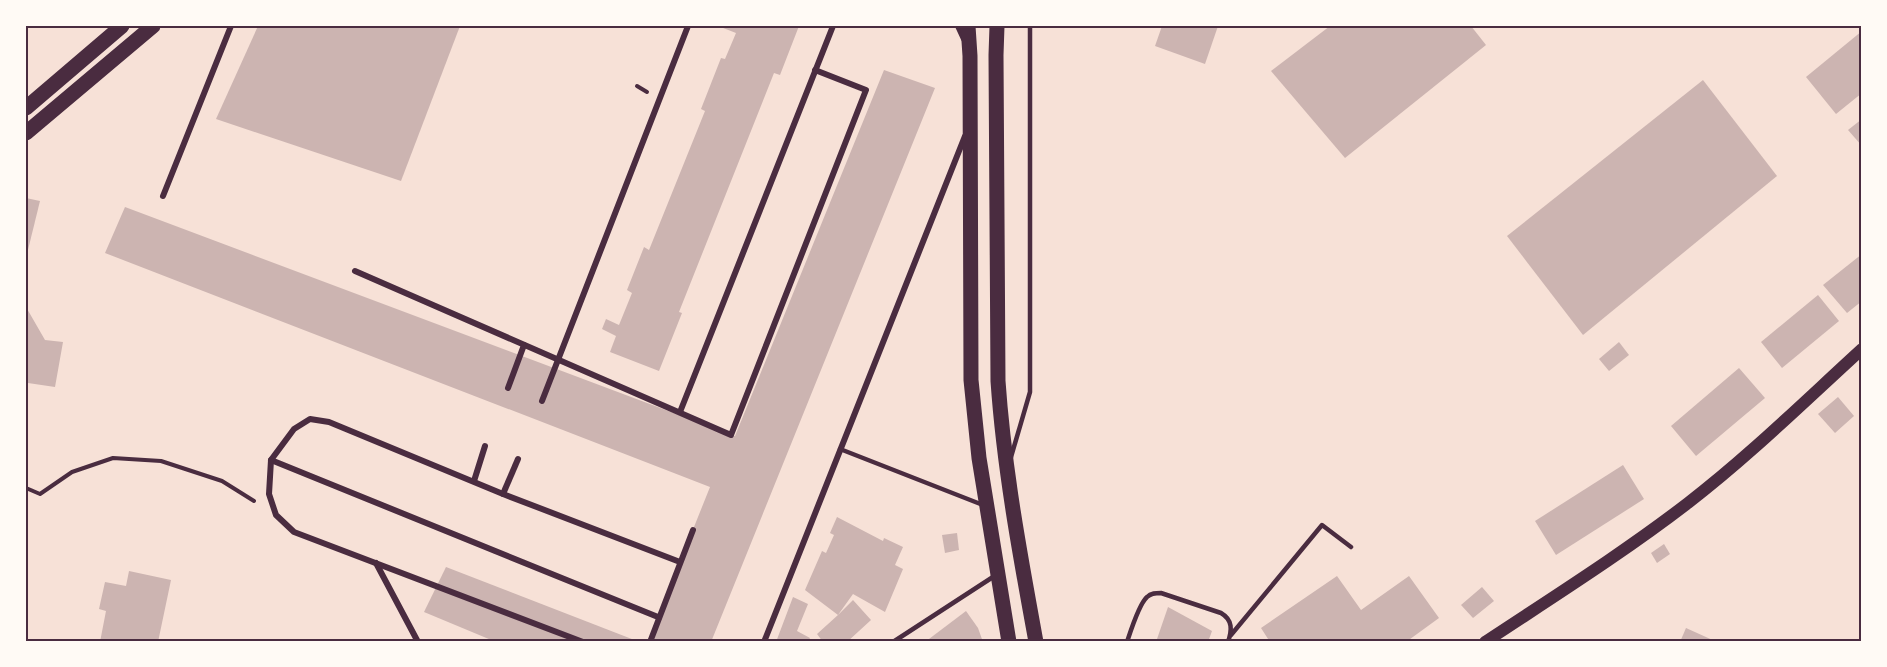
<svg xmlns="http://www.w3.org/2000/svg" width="1887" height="667" viewBox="0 0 1887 667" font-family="'Archivo Narrow',sans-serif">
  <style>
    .building { fill: #ccb4b1 }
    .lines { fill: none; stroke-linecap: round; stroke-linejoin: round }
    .path { stroke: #4a2c40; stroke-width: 4 }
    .service { stroke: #4a2c40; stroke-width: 4.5 }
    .minor { stroke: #4a2c40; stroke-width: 6 }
    .secondary { stroke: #4a2c40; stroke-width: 12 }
    .primary { stroke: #4a2c40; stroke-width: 15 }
    .neatline { fill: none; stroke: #4a2c40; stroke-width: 2 }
  </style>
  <rect width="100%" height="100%" fill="#f7e1d7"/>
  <g class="building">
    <polygon points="258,26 460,26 401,181 216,119"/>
    <polygon points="718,26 799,26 780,75 774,73 679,312 682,313 659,371 610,352 616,336 602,329 606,319 619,325 632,293 627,290 644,247 649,250 705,111 701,109 721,58 725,59 736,33"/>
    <polygon points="1162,26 1218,26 1205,64 1155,46"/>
    <polygon points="1330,26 1471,26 1486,45 1345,158 1271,71"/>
    <polygon points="1862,31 1862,93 1836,114 1806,77"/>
    <polygon points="884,70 935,88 711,642 648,642 710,487 105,253 125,207 735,436"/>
    <polygon points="1703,80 1777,176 1583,335 1507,236"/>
    <polygon points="1862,119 1862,146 1848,130"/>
    <polygon points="26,198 40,201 26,258"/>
    <polygon points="1862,254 1862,301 1847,313 1823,285"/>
    <polygon points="1818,295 1839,321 1782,368 1761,342"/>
    <polygon points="26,307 45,340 63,342 55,387 28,383 26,385"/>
    <polygon points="1619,342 1629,355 1609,371 1599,359"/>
    <polygon points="1739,368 1765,398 1696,456 1671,426"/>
    <polygon points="1838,397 1854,416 1835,433 1818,414"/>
    <polygon points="1623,465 1644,499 1556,555 1535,521"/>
    <polygon points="837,517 883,541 884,538 903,547 895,565 903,569 885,612 853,594 838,615 853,600 871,620 847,642 823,642 817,634 838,615 805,590 822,551 826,553 834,535 830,533"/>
    <polygon points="957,533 959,550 945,553 942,535"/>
    <polygon points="1664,544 1670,554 1657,563 1651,553"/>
    <polygon points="446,567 637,641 496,642 424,612"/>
    <polygon points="129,571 171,580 158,642 100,642 106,611 99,609 105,582 126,586"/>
    <polygon points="1337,576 1361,610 1409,576 1439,618 1406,642 1270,642 1261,628"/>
    <polygon points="1482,587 1494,601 1473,618 1461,605"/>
    <polygon points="793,597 808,604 797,631 810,638 808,642 776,642"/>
    <polygon points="1168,607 1212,631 1208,642 1156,642"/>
    <polygon points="966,611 978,628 983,642 925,642"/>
    <polygon points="1686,628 1717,642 1680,642"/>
  </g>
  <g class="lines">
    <g class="path">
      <polyline points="637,86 647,92"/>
      <polyline points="26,488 40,494 72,472 113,458 161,461 222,481 254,501"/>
    </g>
    <g class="service">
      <polyline points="840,449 983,505"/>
      <polyline points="1011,457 1030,392 1030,26"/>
      <polyline points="1231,635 1322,525 1351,547"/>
      <polyline points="893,642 996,575"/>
      <path d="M1127,642C1131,630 1139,604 1147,597C1151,593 1156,593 1161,593L1221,613C1233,620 1232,630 1228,642"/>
    </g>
    <g class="minor">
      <polyline points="958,26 964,39"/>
      <polyline points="163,196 231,26"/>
      <polyline points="355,271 731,435 866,90 815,70"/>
      <polyline points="508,388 524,345"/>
      <polyline points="542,401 688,26"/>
      <polyline points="680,412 833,26"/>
      <polyline points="271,460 658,617"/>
      <polyline points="474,481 485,446"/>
      <polyline points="503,494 518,459"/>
      <polyline points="376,563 418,642"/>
      <polyline points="583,642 294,532 276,515 269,494 271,460 294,429 310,419 329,422 503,494 680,562"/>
      <polyline points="650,642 693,530"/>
      <polyline points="764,642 965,136"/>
    </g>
    <path class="secondary" d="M1485,642C1553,597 1623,553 1688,503C1749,456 1805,401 1862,349"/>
    <g class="primary">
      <polyline points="968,26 970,56 971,380 979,458 1009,642"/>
      <path d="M997,26L996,55L998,381C1004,468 1020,555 1036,642"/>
      <polyline points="26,108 122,26"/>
      <polyline points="26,133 153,26"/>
    </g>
  </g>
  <rect width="1887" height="667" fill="none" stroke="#fffaf5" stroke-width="54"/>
  <rect x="27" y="27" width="1833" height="613" class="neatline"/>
</svg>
